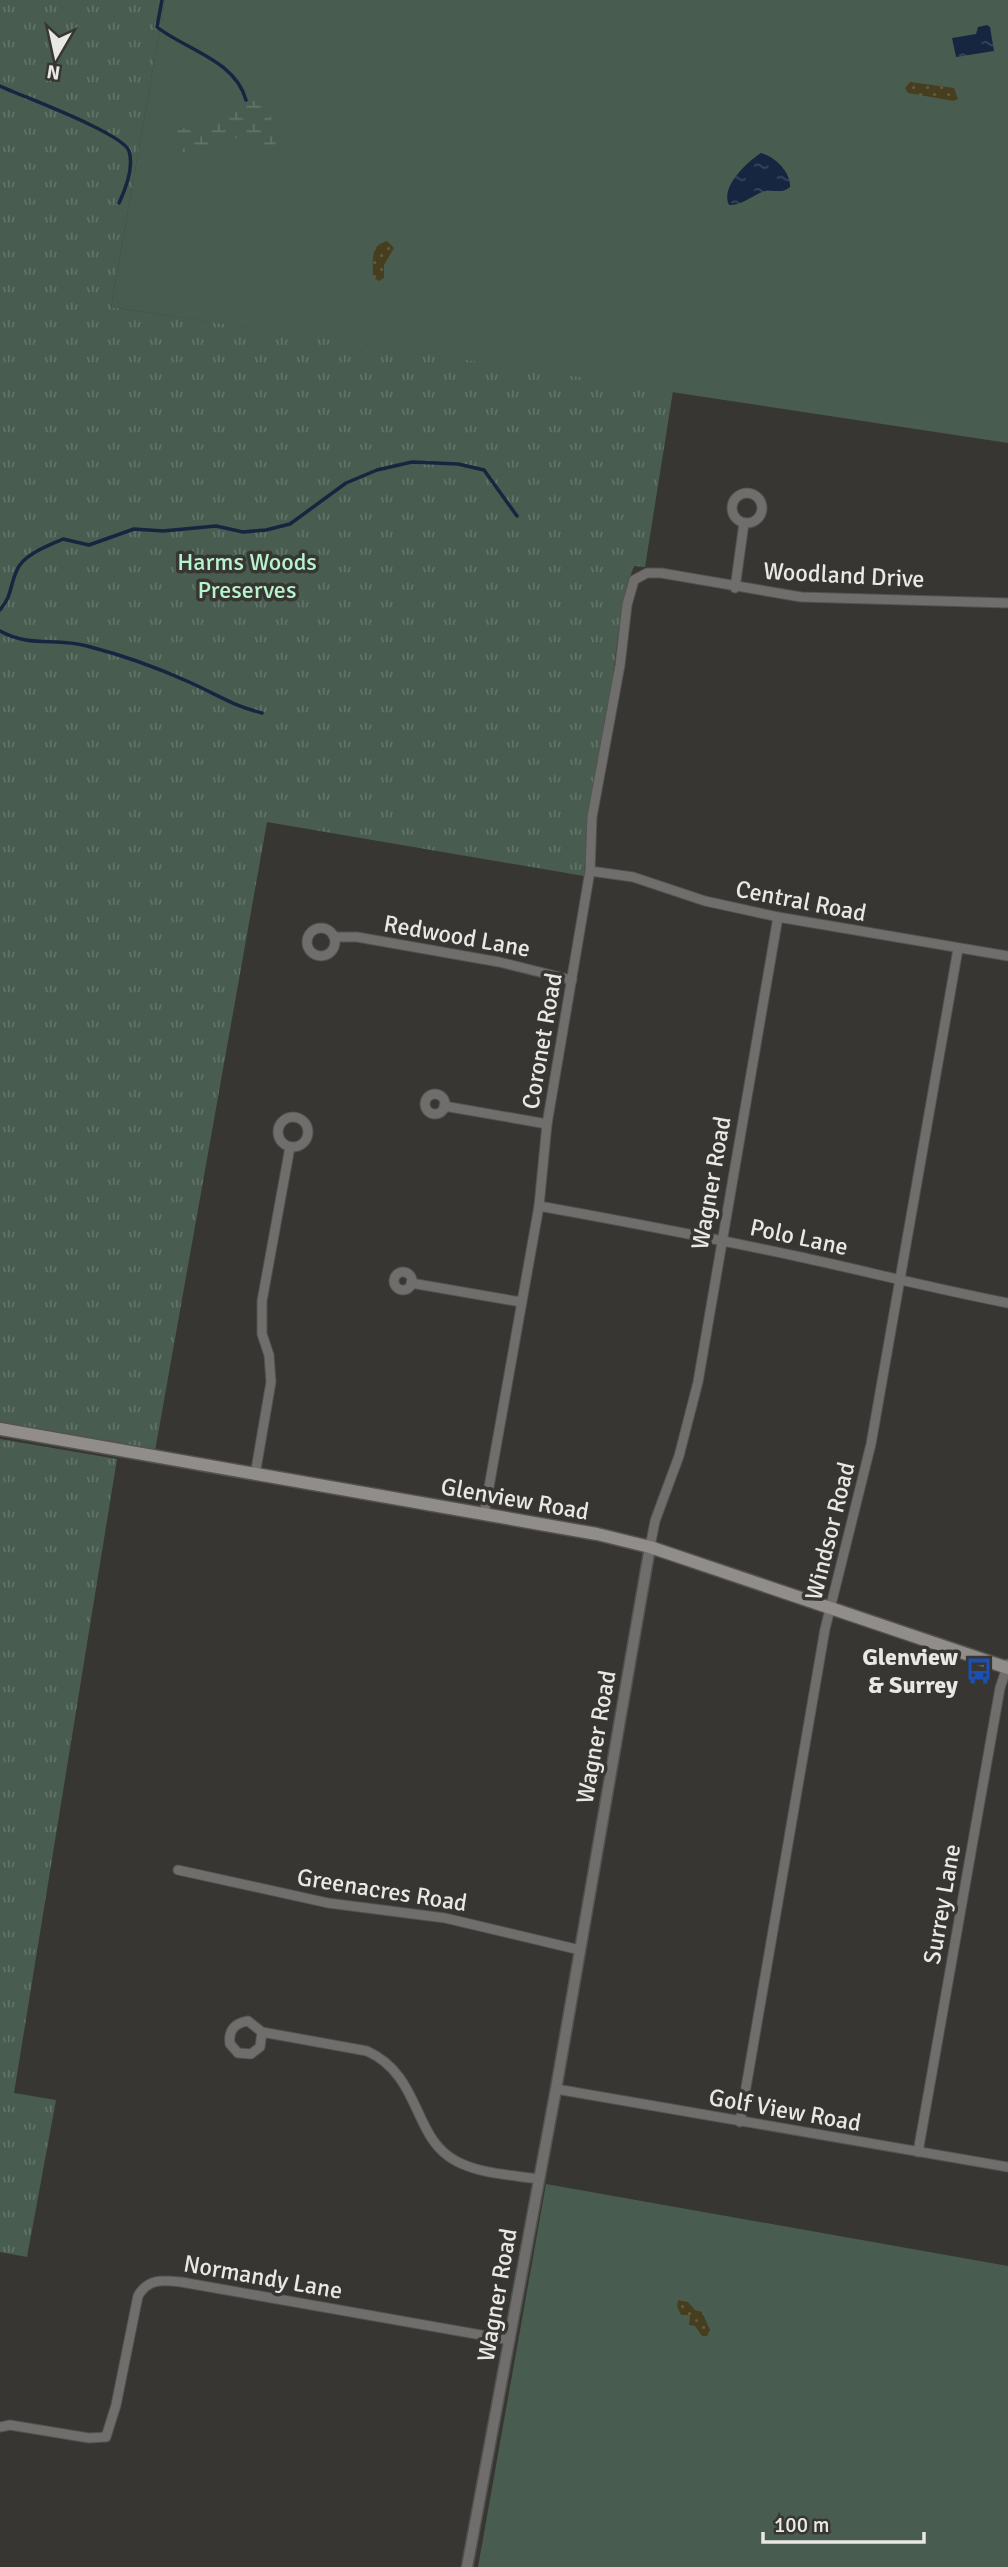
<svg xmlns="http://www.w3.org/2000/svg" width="1008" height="2567" viewBox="0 0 1008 2567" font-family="Signika,sans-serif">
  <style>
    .grass { fill: #485d50 }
    .wetland { fill: url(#wetland-marsh) }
    .sand { fill: url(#sand-dots) }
    .park { fill: url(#park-tufts) }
    .water { fill: url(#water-ripples) }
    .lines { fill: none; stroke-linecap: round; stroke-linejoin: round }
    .stream { stroke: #172640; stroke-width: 3.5 }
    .minor-casing { stroke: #54524f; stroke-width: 11 }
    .tertiary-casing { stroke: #54524f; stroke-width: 13 }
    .secondary-casing { stroke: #54524f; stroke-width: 15 }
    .minor { stroke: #706e6d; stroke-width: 9 }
    .tertiary { stroke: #706e6d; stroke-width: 10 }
    .secondary { stroke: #908d8b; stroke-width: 12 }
    .labels { text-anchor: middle; stroke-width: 7; stroke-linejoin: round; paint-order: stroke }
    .park-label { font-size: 24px; fill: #b6f4cd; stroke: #383632 }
    .street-label { font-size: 24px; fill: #e8e8e5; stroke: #383632 }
    .poi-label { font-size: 24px; font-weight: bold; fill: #e8e8e5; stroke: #383632; text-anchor: end }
  </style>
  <defs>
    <pattern id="wetland-marsh" width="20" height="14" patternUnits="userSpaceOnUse" patternTransform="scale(1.75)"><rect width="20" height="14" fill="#485d50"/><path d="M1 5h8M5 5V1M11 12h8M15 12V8" fill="none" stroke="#627469"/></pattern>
    <pattern id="sand-dots" width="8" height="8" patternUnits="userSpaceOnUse" patternTransform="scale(1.75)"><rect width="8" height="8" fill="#463e1e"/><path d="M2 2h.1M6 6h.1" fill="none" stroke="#615a3f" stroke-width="1.8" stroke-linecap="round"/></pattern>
    <pattern id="park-tufts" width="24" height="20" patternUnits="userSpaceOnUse" patternTransform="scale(1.75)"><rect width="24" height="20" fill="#485d50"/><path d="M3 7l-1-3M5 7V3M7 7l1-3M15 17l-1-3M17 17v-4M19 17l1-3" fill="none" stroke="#627469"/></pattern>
    <pattern id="water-ripples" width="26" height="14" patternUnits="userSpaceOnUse" patternTransform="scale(1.75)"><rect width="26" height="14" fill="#172640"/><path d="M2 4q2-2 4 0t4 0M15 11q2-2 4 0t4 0" fill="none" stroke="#39465b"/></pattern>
  </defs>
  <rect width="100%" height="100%" fill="#383632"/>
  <g class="grass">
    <polygon points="165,0 1008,0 1008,443 111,307"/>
    <polygon points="546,2184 1008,2266 1008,2567 478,2567"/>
  </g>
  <path class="wetland" d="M246,100L259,102L271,117L277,142L268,152C231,126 231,142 194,156L176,149L173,140L179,128L200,130L222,113Z"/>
  <g class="sand">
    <polygon points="910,82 954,88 958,99 954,101 908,93 905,88"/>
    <path d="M387,241L394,248L384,265V278L379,281L373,277C373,263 369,245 387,241Z"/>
    <polygon points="678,2300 688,2302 695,2310 702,2312 710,2330 707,2336 702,2336 695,2326 689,2325 690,2315 681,2315 677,2306"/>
  </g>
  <g class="park">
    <path d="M0,0H165L111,307L673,391L645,567L634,566C618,607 617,654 610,697C601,758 588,814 584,876L267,822L155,1451L0,1424Z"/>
    <polygon points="0,1439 117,1459 14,2093 56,2100 27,2257 0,2252"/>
  </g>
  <g class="water">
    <polygon points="987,25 990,27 994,51 956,57 952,38 976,34 978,27"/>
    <path d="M761,153C775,157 791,172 790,187C782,195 772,188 762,192C750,197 742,205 729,205C720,187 747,162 761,153Z"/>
  </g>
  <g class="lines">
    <g class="stream">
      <path d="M162,0L157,27C186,50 235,60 246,100"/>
      <path d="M0,86C21,96 123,133 129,151C134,167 126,188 119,203"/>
      <path d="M0,610C13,594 9,587 17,570C24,554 48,546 63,539L89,545L134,529L163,531L216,526L243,532L266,530L290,524L346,483L377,470L412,462L458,464L484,470L517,516"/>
      <path d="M0,631C31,648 55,637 87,646C122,655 156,667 189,682C216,694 231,705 262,713"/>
    </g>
    <g class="minor-casing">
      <g id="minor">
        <circle cx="747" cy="508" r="15"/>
        <polyline points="735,588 744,523"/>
        <polyline points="590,871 633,877 705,901 778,917 1008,956"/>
        <circle cx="321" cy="942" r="14"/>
        <polyline points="334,937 357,937 499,962 572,980"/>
        <circle cx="435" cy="1104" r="10"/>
        <polyline points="444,1106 547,1124"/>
        <circle cx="293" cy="1132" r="15"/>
        <path d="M539,1206C628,1222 717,1239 805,1258C873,1273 940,1290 1008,1303"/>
        <circle cx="403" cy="1281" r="9"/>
        <polyline points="411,1283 521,1302"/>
        <polyline points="255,1475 271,1382 269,1355 262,1334 262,1301 290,1147"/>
        <polyline points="484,1515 539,1206 547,1124 590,871 592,817 620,665 627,605 634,580 647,573 661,573 801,597 1008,603"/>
        <polyline points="650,1547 655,1521 679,1456 698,1382 778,917"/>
        <polyline points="178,1870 328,1903 445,1918 580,1950"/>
        <path d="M262,2032L260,2047L251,2054L238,2053L230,2044C228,2030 235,2023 248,2021L262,2032L367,2051C422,2076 412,2138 456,2161C480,2174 512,2175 539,2179"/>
        <polyline points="556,2089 1008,2167"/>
        <polyline points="740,2122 825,1629 871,1444 958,949"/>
        <polyline points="918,2152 1000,1688 1008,1664"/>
        <path d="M0,2427L10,2425L89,2438L106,2437L116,2405L138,2296C148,2278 163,2280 181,2282L510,2340"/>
      </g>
    </g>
    <g class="tertiary-casing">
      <polyline id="tertiary" points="467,2567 556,2089 650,1547"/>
    </g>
    <g class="secondary-casing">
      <polyline id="secondary" points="0,1429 597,1534 650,1547 1008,1668"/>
    </g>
    <use href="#minor" class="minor"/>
    <use href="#tertiary" class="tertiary"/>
    <use href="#secondary" class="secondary"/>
  </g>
  <defs>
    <g id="bus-bare" transform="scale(2.1)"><path d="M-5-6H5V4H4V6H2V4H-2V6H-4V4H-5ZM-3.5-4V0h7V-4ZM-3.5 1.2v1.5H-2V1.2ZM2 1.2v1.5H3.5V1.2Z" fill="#1a4fb4" stroke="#383632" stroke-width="2.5" paint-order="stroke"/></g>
  </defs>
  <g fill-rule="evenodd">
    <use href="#bus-bare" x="979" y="1671"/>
  </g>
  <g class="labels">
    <g class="park-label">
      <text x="247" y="570">Harms Woods<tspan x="247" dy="28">Preserves</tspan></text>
    </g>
    <g class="street-label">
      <text transform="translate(844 575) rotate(3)" y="8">Woodland Drive</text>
      <text transform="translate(801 901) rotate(11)" y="8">Central Road</text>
      <text transform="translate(457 936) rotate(10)" y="8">Redwood Lane</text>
      <text transform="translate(542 1041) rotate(-80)" y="8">Coronet Road</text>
      <text transform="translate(711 1183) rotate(-80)" y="8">Wagner Road</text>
      <text transform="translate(799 1237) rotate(12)" y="8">Polo Lane</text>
      <text transform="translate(515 1499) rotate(10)" y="8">Glenview Road</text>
      <text transform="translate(830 1531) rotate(-76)" y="8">Windsor Road</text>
      <text transform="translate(596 1737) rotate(-80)" y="8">Wagner Road</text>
      <text transform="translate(382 1890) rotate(9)" y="8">Greenacres Road</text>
      <text transform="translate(942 1904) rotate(-80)" y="8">Surrey Lane</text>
      <text transform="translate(785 2110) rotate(10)" y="8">Golf View Road</text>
      <text transform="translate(263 2277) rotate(10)" y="8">Normandy Lane</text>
      <text transform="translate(497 2295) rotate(-80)" y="8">Wagner Road</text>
    </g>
    <g class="poi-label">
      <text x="958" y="1665">Glenview<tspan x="958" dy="28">&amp; Surrey</tspan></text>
    </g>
  </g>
  <g transform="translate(56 56) rotate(189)" stroke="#383632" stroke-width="5" paint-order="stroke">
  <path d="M0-5L12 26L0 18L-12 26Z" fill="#e8e8e5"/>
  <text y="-10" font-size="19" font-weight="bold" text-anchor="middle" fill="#e8e8e5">N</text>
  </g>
  <path d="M763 2532v10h161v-10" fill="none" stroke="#e8e8e5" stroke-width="3.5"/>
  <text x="774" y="2532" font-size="21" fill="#e8e8e5" stroke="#383632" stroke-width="5" paint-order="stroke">100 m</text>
</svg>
